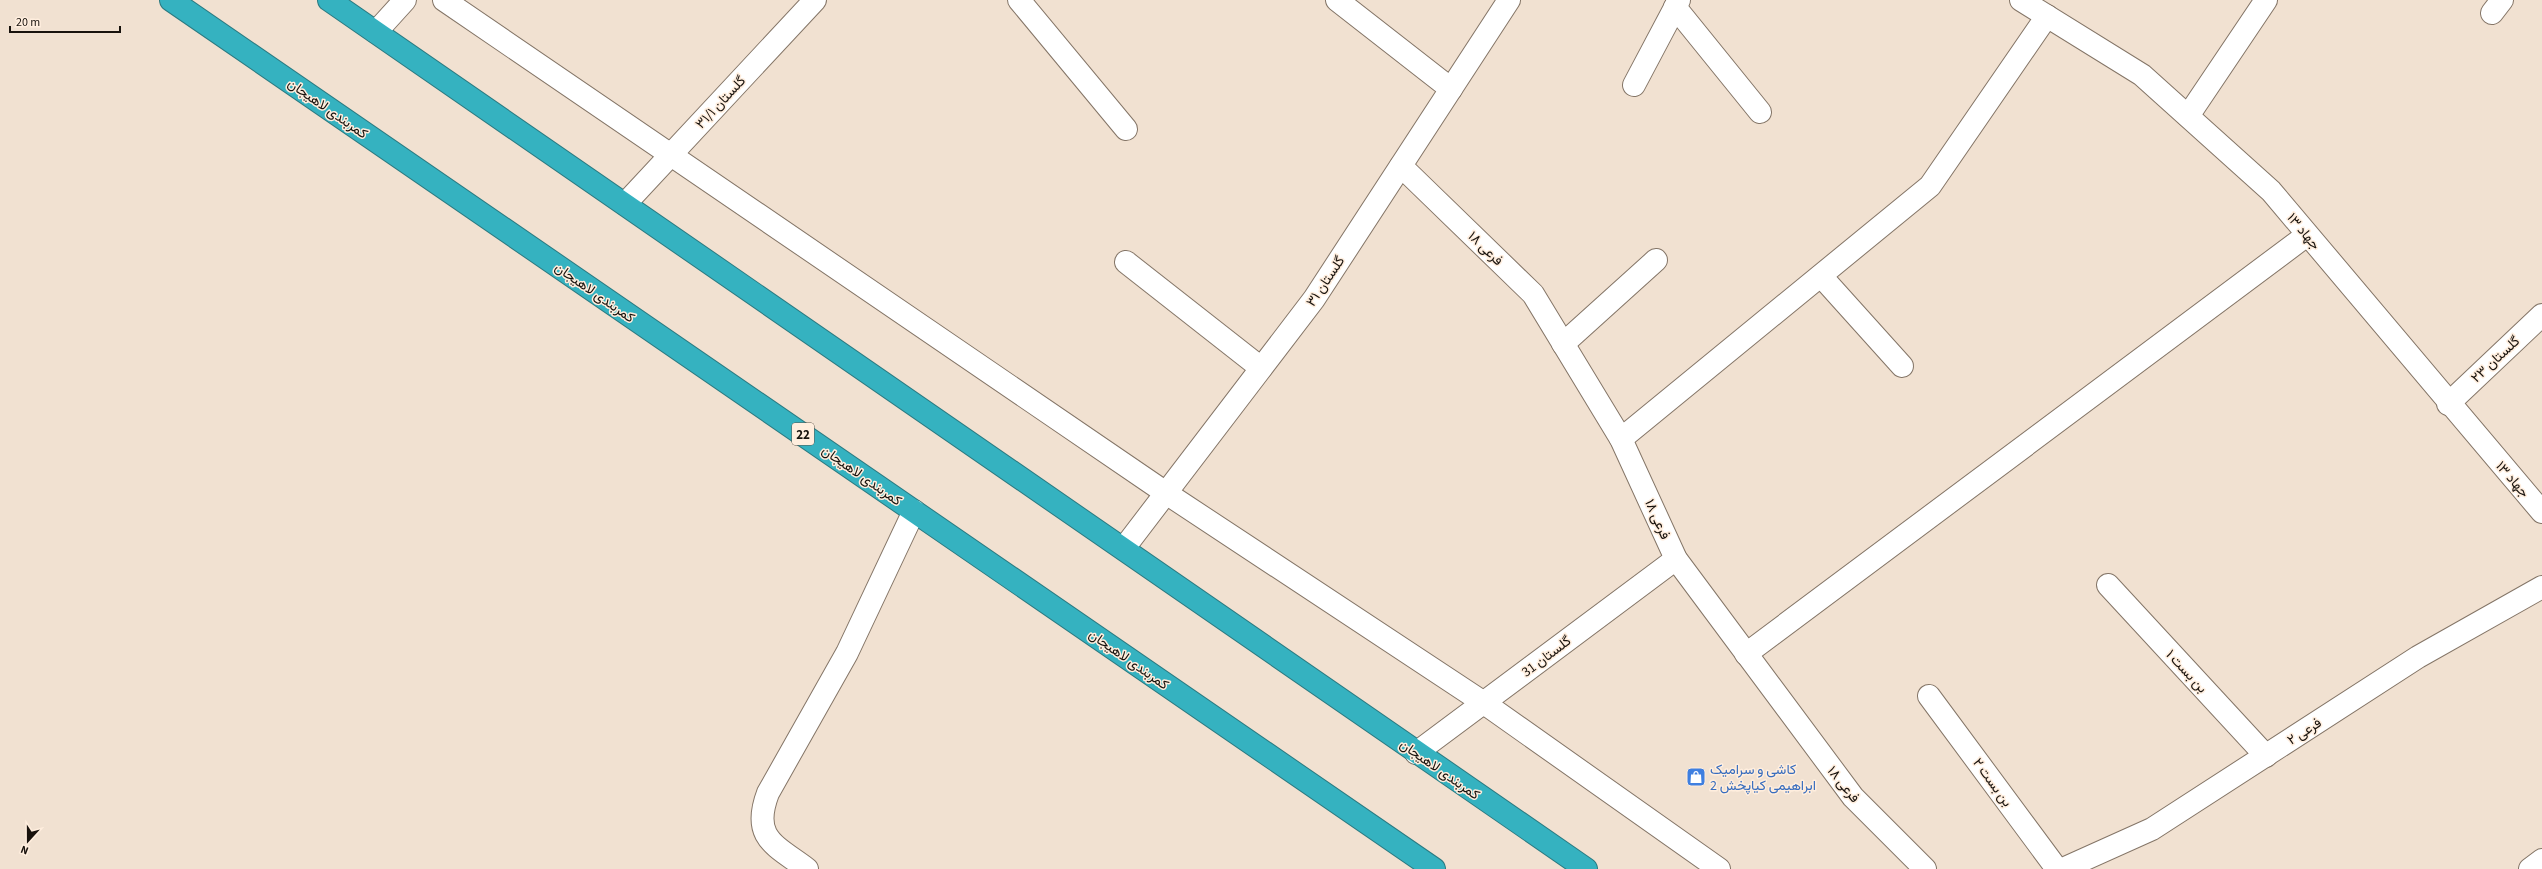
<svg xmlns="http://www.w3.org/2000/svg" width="2542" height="869" viewBox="0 0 2542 869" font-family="'Source Sans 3',Vazirmatn,sans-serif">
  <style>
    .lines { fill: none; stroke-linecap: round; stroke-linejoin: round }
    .lane-casing { stroke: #847567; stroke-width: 24 }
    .street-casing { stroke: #847567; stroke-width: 24 }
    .highway-casing { stroke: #2b7a81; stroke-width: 24 }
    .lane { stroke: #fff; stroke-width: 22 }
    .street { stroke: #fff; stroke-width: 22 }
    .highway { stroke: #35b2c0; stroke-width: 22 }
    .labels { text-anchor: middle; stroke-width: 3; stroke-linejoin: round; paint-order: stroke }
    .shield { fill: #ffeede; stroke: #5d544c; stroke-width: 1 }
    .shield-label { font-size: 13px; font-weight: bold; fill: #18120d }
    .street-label { font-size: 14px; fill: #18120d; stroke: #ffeede }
    .shop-label { font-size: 14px; fill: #366cbe; stroke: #ffeede; text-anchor: start }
  </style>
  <rect width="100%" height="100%" fill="#f1e1d1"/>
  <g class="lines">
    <g class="lane-casing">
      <g id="lane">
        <polyline points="1019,0 1126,129"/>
        <polyline points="1675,7 1760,112"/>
        <polyline points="2492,13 2502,0"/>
        <polyline points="376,32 405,0"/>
        <polyline points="1634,85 1679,0"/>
        <polyline points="1401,166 1533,294 1621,439 1676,559 1853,797 1925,869"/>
        <polyline points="1126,262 1261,368"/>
        <polyline points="1821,276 1902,366"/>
        <polyline points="1563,344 1656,260"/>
        <polyline points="1621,439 1930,186 2047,16"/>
        <polyline points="2108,585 2266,756"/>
        <polyline points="1746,654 2307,235"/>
        <polyline points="1929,696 2057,869"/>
        <polyline points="1416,753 1676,559"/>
        <path d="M807,869C775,845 751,838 768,793L847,653L914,511"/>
        <polyline points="2063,869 2152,829 2418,657 2542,587"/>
        <polyline points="2530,869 2542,860"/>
      </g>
    </g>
    <g class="street-casing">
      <g id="street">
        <polyline points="444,0 1166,493 1484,703 1719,869"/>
        <polyline points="1337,0 1451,89"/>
        <polyline points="2021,0 2142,75 2271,191 2542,512"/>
        <polyline points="2188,116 2266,0"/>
        <polyline points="625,204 815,0"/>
        <polyline points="2448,404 2542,315"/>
        <polyline points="1124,548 1314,299 1509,0"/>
      </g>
    </g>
    <g class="highway-casing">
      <g id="highway">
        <polyline points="171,0 1434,869"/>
        <polyline points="329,0 1586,869"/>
      </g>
    </g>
    <use href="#lane" class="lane"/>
    <use href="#street" class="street"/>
    <use href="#highway" class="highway"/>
  </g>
  <defs>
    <g id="shop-square" transform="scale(1)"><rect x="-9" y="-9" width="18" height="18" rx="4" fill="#3f7fe0" stroke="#ffeede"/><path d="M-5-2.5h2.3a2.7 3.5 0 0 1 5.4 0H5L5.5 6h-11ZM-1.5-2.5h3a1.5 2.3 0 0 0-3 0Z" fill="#fff"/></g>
  </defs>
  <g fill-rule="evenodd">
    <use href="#shop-square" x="1696" y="777"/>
  </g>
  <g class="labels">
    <rect class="shield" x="792" y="423" width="22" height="22" rx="3"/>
    <g class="shield-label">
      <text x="803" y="439">22</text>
    </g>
    <g class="street-label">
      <text transform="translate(720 102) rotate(-47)" y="5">گلستان ۳۱/۱</text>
      <text transform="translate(328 108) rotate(35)" y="5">کمربندی لاهیجان</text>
      <text transform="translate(2304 231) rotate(50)" y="5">جهاد ۱۳</text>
      <text transform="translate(1486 248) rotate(44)" y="5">فرعی ۱۸</text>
      <text transform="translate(1325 281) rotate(-56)" y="5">گلستان ۳۱</text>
      <text transform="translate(595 292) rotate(35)" y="5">کمربندی لاهیجان</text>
      <text transform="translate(2495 359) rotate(-43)" y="5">گلستان ۲۳</text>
      <text transform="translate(862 475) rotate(35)" y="5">کمربندی لاهیجان</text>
      <text transform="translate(2513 479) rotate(49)" y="5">جهاد ۱۳</text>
      <text transform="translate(1658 519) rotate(66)" y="5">فرعی ۱۸</text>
      <text transform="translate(1546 656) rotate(-37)" y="5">گلستان 31</text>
      <text transform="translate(1129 659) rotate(35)" y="5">کمربندی لاهیجان</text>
      <text transform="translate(2187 671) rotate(47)" y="5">بن بست ۱</text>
      <text transform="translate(2304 731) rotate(-33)" y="5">فرعی ۲</text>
      <text transform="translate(1440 769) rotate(35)" y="5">کمربندی لاهیجان</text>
      <text transform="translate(1993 782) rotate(54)" y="5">بن بست ۲</text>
      <text transform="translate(1844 784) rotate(51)" y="5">فرعی ۱۸</text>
    </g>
    <g class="shop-label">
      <text x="1710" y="774">کاشی و سرامیک<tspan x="1710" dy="16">ابراهيمی کیاپخش 2</tspan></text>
    </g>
  </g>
  <g transform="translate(28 841) rotate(201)" stroke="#ffeede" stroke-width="3" paint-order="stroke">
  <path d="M0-3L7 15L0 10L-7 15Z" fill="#18120d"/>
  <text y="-6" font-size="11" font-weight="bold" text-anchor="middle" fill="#18120d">N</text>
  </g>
  <path d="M10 26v6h110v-6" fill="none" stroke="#18120d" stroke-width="2"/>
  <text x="16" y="26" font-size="12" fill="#18120d" stroke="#ffeede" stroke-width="3" paint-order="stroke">20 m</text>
</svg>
